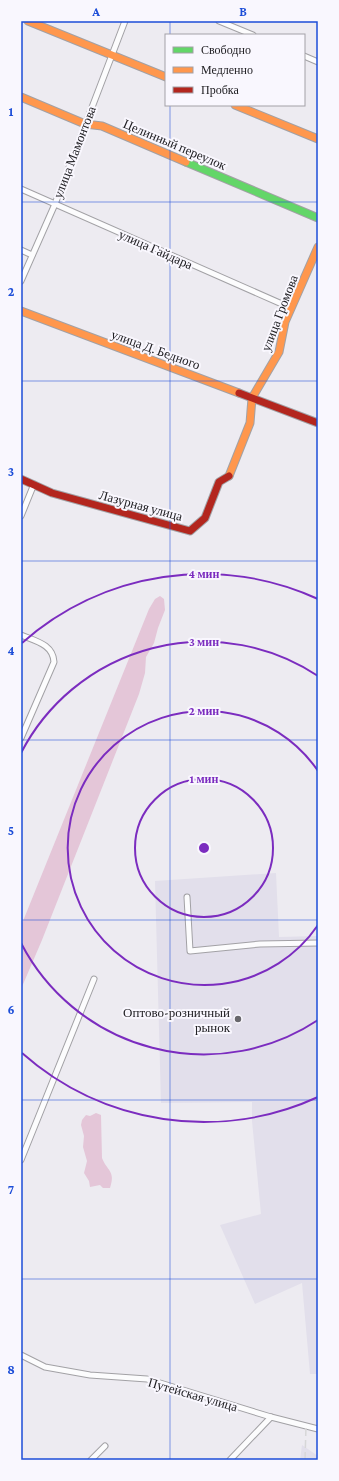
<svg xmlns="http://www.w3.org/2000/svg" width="339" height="1481" viewBox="0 0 339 1481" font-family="'Crimson Pro',serif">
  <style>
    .built { fill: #e2dfeb }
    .green { fill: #e4c6d8 }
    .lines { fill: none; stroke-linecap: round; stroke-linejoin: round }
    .street-casing { stroke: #a2a1a5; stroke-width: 7 }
    .fast-casing { stroke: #a2a1a5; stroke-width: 9 }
    .slow-casing { stroke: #a2a1a5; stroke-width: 9 }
    .jam-casing { stroke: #a2a1a5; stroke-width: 9 }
    .street { stroke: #fcfcfd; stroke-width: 5 }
    .fast { stroke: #63d668; stroke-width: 7 }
    .slow { stroke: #ff974d; stroke-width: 7 }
    .jam { stroke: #b3261e; stroke-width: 7 }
    .rail { stroke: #d7d7d8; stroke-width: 1.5; stroke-dasharray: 8 4; stroke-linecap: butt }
    .grid { fill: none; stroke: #1d4ed8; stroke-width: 1; stroke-opacity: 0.55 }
    .ring { fill: none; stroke: #7b2cbf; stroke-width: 2 }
    .poi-dot { fill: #68676c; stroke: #f9f7fe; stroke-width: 1.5 }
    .labels { text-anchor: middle; stroke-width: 4; stroke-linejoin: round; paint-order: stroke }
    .street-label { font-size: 13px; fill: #212024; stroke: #f9f7fe }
    .poi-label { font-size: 13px; fill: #212024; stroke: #f9f7fe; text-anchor: end }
    .centre { fill: #7b2cbf; stroke: #f9f7fe; stroke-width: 2 }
    .ring-label { font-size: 12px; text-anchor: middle; font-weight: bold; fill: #7b2cbf; stroke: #f9f7fe; stroke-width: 4; stroke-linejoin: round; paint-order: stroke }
    .neatline { fill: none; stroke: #1d4ed8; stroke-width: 1.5 }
    .grid-label { font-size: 13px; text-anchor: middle; font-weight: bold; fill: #1d4ed8 }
  </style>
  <rect width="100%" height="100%" fill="#edebf1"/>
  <g class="built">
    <polygon points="276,873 279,937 318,936 318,1374 310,1374 302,1283 255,1304 220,1225 261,1214 252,1121 252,1102 161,1103 155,881"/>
    <polygon points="302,1445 318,1456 318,1460 300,1460"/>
  </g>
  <g class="green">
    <polygon points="160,596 164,599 165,610 158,628 154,643 146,657 145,673 139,694 42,940 21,989 21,926 149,609 155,599"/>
    <path d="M96,1113L101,1115L102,1158C107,1171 116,1171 110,1188H103L100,1185L90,1187L89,1181L84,1173L87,1161L83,1147L84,1136L81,1125L82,1120L86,1115L90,1116Z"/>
  </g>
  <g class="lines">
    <g class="street-casing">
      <g id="street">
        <polyline points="219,21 253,35"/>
        <polyline points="304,56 318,62"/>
        <polyline points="21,189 291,308"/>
        <polyline points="21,250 32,255"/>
        <polyline points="21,281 55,204 125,21"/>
        <polyline points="21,516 34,484"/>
        <path d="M21,635C35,641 53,644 54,662L21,738"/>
        <polyline points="187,897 190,951 260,944 318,943"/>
        <polyline points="21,1160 94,979"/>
        <polyline points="21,1355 45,1367 90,1375 147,1379 271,1417 318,1429"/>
        <polyline points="91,1460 105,1446"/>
        <polyline points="230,1460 271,1417"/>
      </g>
    </g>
    <g class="fast-casing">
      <polyline id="fast" points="186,162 318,218"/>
    </g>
    <g class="slow-casing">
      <g id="slow">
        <polyline points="28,21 166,77"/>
        <polyline points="21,97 85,124 102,126 186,162"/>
        <polyline points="235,105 318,139"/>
        <polyline points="21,311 239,393"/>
        <polyline points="229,476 250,423 252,398 279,352 285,322 318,247"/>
      </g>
    </g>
    <g class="jam-casing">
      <g id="jam">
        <polyline points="239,393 318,423"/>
        <polyline points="21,479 52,493 190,531 205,518 219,482 229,476"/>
      </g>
    </g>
    <use href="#street" class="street"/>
    <use href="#fast" class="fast"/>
    <use href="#slow" class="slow"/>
    <use href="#jam" class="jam"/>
    <polyline class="rail" points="305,1460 306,1426"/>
  </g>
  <path class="grid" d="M170,21V35M170,105V1460M21,202H318M21,381H318M21,561H318M21,740H318M21,920H318M21,1100H318M21,1279H318"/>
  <g class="ring">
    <circle cx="204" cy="848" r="69"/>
    <path d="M318 925A137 137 0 1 1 318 771"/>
    <path d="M318 1020A206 206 0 0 1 21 943M21 753A206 206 0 0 1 318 676"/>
    <path d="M318 1097A274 274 0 0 1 22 1053M22 643A274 274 0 0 1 318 599"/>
  </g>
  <circle class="poi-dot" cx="238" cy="1019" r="4"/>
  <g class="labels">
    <g class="street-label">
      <text transform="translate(175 144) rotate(23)" y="5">Целинный переулок</text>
      <text transform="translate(74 152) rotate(-69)" y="5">улица Мамонтова</text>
      <text transform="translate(156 249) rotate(24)" y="5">улица Гайдара</text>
      <text transform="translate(279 313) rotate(-69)" y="5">улица Громова</text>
      <text transform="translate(156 349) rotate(20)" y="5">улица Д. Бедного</text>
      <text transform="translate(141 505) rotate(15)" y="5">Лазурная улица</text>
      <text transform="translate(193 1394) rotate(16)" y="5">Путейская улица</text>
    </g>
    <g class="poi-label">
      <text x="230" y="1017">Оптово-розничный<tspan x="230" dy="15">рынок</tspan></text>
    </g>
  </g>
  <circle cx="204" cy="848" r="6" class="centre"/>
  <g class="ring-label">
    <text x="204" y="578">4 мин</text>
    <text x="204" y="646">3 мин</text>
    <text x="204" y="715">2 мин</text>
    <text x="204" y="783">1 мин</text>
  </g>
  <rect width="339" height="1481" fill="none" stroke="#f9f7fe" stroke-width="44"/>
  <rect x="165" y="34" width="140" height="72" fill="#f9f7fe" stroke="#a3a1a7"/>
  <rect x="173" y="47" width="20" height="6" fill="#63d668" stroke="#a3a1a7"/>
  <text x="201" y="54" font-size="12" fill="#212024">Свободно</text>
  <rect x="173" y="67" width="20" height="6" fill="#ff974d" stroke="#a3a1a7"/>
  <text x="201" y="74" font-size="12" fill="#212024">Медленно</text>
  <rect x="173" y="87" width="20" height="6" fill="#b3261e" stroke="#a3a1a7"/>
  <text x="201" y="94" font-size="12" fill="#212024">Пробка</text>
  <rect x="22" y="22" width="295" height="1437" class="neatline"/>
  <g class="grid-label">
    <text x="96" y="16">A</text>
    <text x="243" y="16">B</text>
    <text x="11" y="116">1</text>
    <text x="11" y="296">2</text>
    <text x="11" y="476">3</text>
    <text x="11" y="655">4</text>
    <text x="11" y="835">5</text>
    <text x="11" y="1014">6</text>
    <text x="11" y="1194">7</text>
    <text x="11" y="1374">8</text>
  </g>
</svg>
